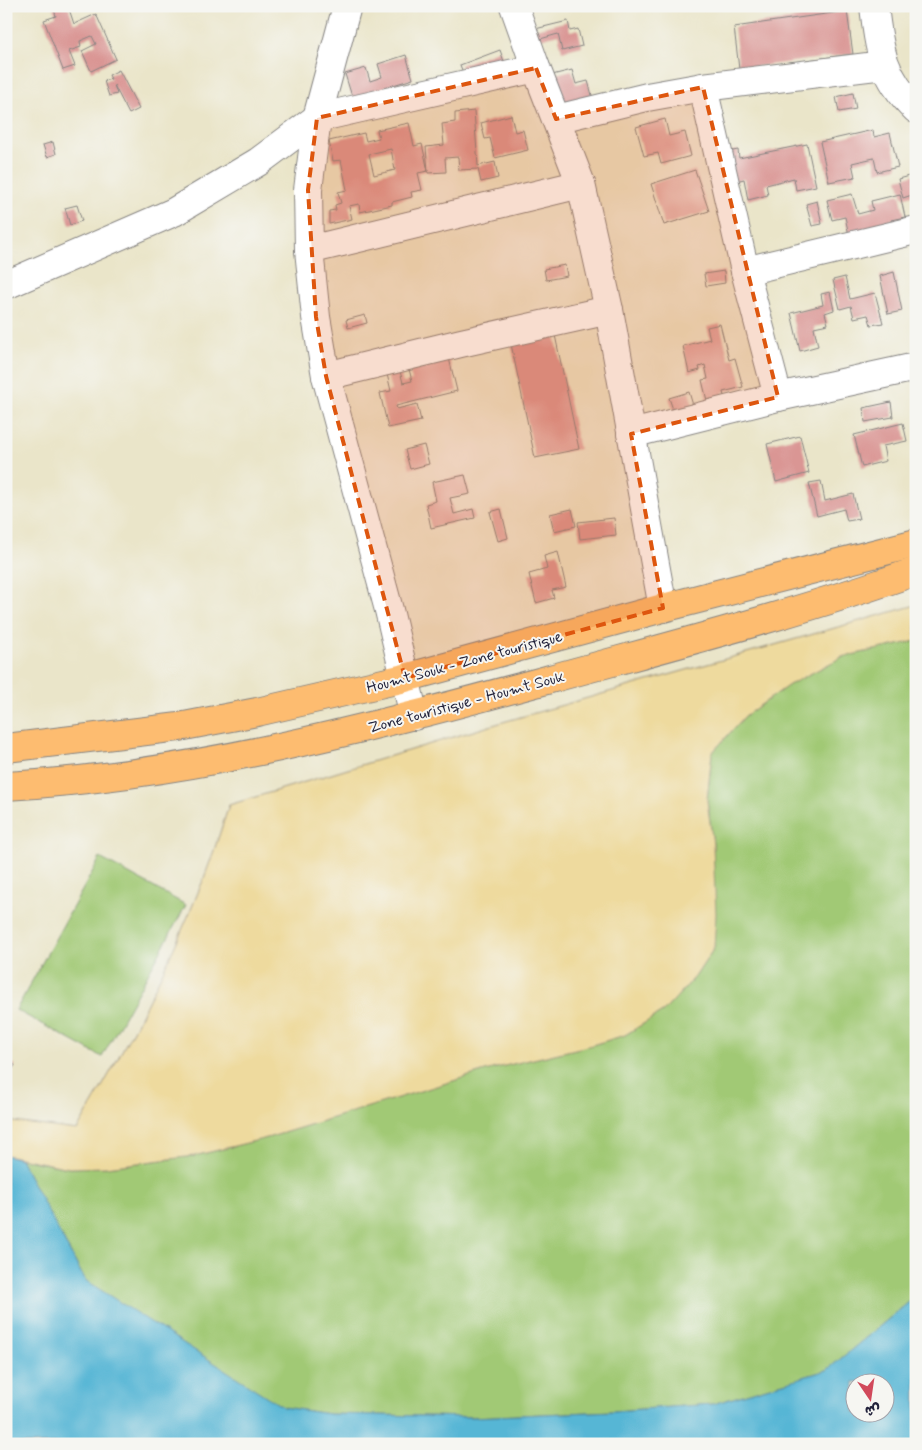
<svg xmlns="http://www.w3.org/2000/svg" width="922" height="1450" viewBox="0 0 922 1450" font-family="Mynerve,'Playpen Sans Arabic',sans-serif">
  <style>
    .green { fill: #a1c974; stroke: #627658 }
    .sand { fill: #eeda9e; stroke: #887e6c }
    .water { fill: #56b6d5; stroke: #3c6c88; fill-rule: evenodd }
    .building { fill: #da9694; fill-rule: evenodd }
    .lines { fill: none; stroke-linecap: round; stroke-linejoin: round }
    .minor-casing { stroke: #868482; stroke-width: 30 }
    .major-casing { stroke: #868482; stroke-width: 30 }
    .minor { stroke: #fff; stroke-width: 28 }
    .major { stroke: #fdbc6f; stroke-width: 28 }
    .marked { fill: #de560e; fill-opacity: 0.2; stroke: #de560e; stroke-width: 4; stroke-dasharray: 10 6; stroke-linejoin: round }
    .labels { text-anchor: middle; stroke-width: 4; stroke-linejoin: round; paint-order: stroke }
    .street-label { font-size: 16px; fill: #22223b; stroke: #f6f6f2 }
  </style>
  <rect width="100%" height="100%" fill="#f6f6f2"/>
  <filter id="ink" filterUnits="userSpaceOnUse"><feTurbulence type="fractalNoise" baseFrequency=".02" numOctaves="2"/><feDisplacementMap in="SourceGraphic" scale="10" xChannelSelector="R" yChannelSelector="G"/><feConvolveMatrix kernelMatrix="1 2 1 2 8 2 1 2 1" color-interpolation-filters="sRGB"/></filter>
  <filter id="wash" filterUnits="userSpaceOnUse"><feTurbulence type="fractalNoise" baseFrequency=".0096" numOctaves="4" result="noise"/><feDisplacementMap in="SourceGraphic" scale="20" xChannelSelector="R" yChannelSelector="G"/><feGaussianBlur stdDeviation="1.12" result="paint"/><feColorMatrix in="noise" values="0 0 0 0 0 0 0 0 0 0 0 0 0 0 0 0 0 1.4 0 .05"/><feComposite in="paint" operator="in"/></filter>
  <g filter="url(#wash)">
    <rect width="100%" height="100%" fill="#eae5c9"/>
    <g class="green">
      <polygon points="916,641 916,1293 909,1302 827,1370 713,1404 614,1411 472,1417 329,1414 282,1407 85,1280 20,1159 69,1168 106,1167 194,1156 267,1138 492,1069 592,1045 625,1035 664,1011 695,977 714,948 713,844 707,800 712,753 745,716 789,685 842,657"/>
      <polygon points="100,858 186,905 102,1057 16,1010"/>
    </g>
    <path class="sand" d="M916,605V641L842,657L789,685L745,716L712,753L707,800L713,844L716,914L714,948L695,977L664,1011L625,1035L592,1045L492,1069L267,1138L194,1156L106,1167L69,1168L6,1155V1121L77,1130C125,1049 169,966 204,878C213,854 221,830 229,805L503,722Z"/>
    <path class="water" d="M6,1155L20,1159L85,1280L283,1407L329,1414L472,1417L614,1411L713,1404L827,1370L909,1302L916,1293V1444H6ZM854,1382H884V1412H854Z"/>
    <g id="blocks">
      <g class="building">
        <polygon points="53,6 68,6 74,24 96,14 116,59 91,71 82,51 96,44 92,36 80,41 81,47 69,51 75,66 63,70 44,20 56,16"/>
        <polygon points="847,11 853,54 739,69 734,27"/>
        <polygon points="568,21 570,31 578,29 582,46 562,51 558,34 533,41 531,30"/>
        <polygon points="500,50 507,70 468,85 460,65"/>
        <polygon points="406,55 413,79 370,92 359,119 345,74 366,68 370,81 382,77 378,64"/>
        <polygon points="119,70 139,109 129,114 114,85 117,94 109,96 104,81 111,79 109,75"/>
        <polygon points="572,70 576,84 588,81 597,113 564,122 548,76"/>
        <polygon points="853,93 856,109 839,112 836,97"/>
        <polygon points="474,111 478,166 495,162 498,178 481,182 478,169 459,170 458,157 445,158 446,172 428,173 426,147 444,145 442,124 455,122 455,113"/>
        <polygon points="511,115 515,132 523,130 528,150 495,158 490,138 485,139 481,123"/>
        <polygon points="665,119 669,136 685,132 691,156 661,164 658,153 644,156 636,127"/>
        <path d="M409,123L414,146L422,144L428,171L418,173L422,190L411,192L412,197L392,202V205L360,212L359,204L349,206L352,219L329,224V211L336,210L335,205L341,203L338,192L347,190L341,160L333,161L329,141L364,133L366,141L379,138L377,130ZM391,149L395,170L374,175L369,154Z"/>
        <polygon points="873,130 874,137 890,133 898,167 877,172 874,158 852,163 855,177 829,182 820,142"/>
        <polygon points="53,142 56,154 47,157 43,145"/>
        <polygon points="807,144 816,186 796,190 794,178 766,185 768,195 748,200 744,179 728,183 722,153 738,150 739,158"/>
        <polygon points="695,170 709,211 664,225 651,184"/>
        <polygon points="916,174 916,205 915,205 912,195 903,198 898,179"/>
        <polygon points="852,194 858,214 873,210 871,201 900,194 905,217 891,220 892,225 849,235 845,217 832,220 827,200"/>
        <polygon points="817,201 822,224 812,226 806,204"/>
        <polygon points="77,205 82,221 70,225 65,208"/>
        <polygon points="565,265 567,276 546,280 544,269"/>
        <polygon points="724,271 725,283 706,286 704,274"/>
        <polygon points="894,272 902,311 888,314 880,276"/>
        <polygon points="845,277 850,299 875,293 883,323 871,325 868,315 854,318 851,306 840,309 833,280"/>
        <polygon points="830,292 834,310 825,313 828,324 814,327 818,346 800,351 791,313 823,305 821,294"/>
        <polygon points="365,315 367,323 348,328 346,320"/>
        <polygon points="720,324 729,360 735,358 743,387 723,392 727,408 710,413 702,380 708,379 705,365 699,367 700,370 689,373 683,346 710,339 707,327"/>
        <polygon points="555,335 579,449 535,458 511,344"/>
        <polygon points="449,358 457,391 396,406 397,409 417,404 421,421 388,428 380,393 391,391 387,374 400,371 403,383 412,381 409,369"/>
        <polygon points="689,392 695,412 676,418 669,398"/>
        <polygon points="891,402 893,417 865,422 863,408"/>
        <polygon points="903,423 907,441 883,446 886,461 862,467 854,435"/>
        <polygon points="800,436 809,473 776,482 767,444"/>
        <polygon points="424,445 429,464 410,469 405,450"/>
        <polygon points="465,475 470,494 450,498 454,514 473,509 475,518 431,528 426,504 436,501 432,482"/>
        <polygon points="821,481 825,501 853,494 859,519 847,521 844,509 817,516 809,483"/>
        <polygon points="501,509 508,538 498,541 490,512"/>
        <polygon points="572,509 576,526 554,531 550,514"/>
        <polygon points="614,518 616,535 580,539 578,522"/>
        <polygon points="558,552 566,587 552,590 554,598 536,603 529,574 547,569 544,556"/>
        <polygon points="6,1060 15,1065 6,1081"/>
      </g>
    </g>
  </g>
  <g filter="url(#ink)">
    <use href="#blocks" fill-opacity="0" stroke="#868482" stroke-width="1"/>
    <g class="lines">
      <g class="minor-casing">
        <g id="minor">
          <polyline points="347,6 317,118 308,190 309,250 316,317 326,376 389,610 414,716"/>
          <polyline points="514,6 536,68 581,184 609,310 663,608"/>
          <path d="M874,6C879,50 883,78 916,109"/>
          <polyline points="703,87 745,271 778,397"/>
          <polyline points="556,119 647,97 703,87 884,65"/>
          <polyline points="309,250 581,184"/>
          <polyline points="745,271 916,230"/>
          <polyline points="6,285 174,212 258,162 317,118 536,68"/>
          <polyline points="326,376 461,343 609,310"/>
          <polyline points="631,434 778,397 916,367"/>
        </g>
      </g>
      <g class="major-casing">
        <g id="major">
          <polyline points="6,748 179,727 257,712 405,678 663,608 916,543"/>
          <path d="M6,786C191,776 372,727 550,679C673,645 796,614 916,571"/>
        </g>
      </g>
      <use href="#minor" class="minor"/>
      <use href="#major" class="major"/>
    </g>
  </g>
  <path class="marked" d="M536,68L556,119L703,87L778,397L631,434L663,608L405,678L326,376L316,317L308,190L317,118Z"/>
  <g class="labels">
    <g class="street-label">
      <text transform="translate(464 661) rotate(-15)" y="6">Houmt Souk - Zone touristique</text>
      <text transform="translate(466 701) rotate(-15)" y="6">Zone touristique - Houmt Souk</text>
    </g>
  </g>
  <rect width="922" height="1450" fill="none" stroke="#f6f6f2" stroke-width="25"/>
  <g transform="translate(870 1398) rotate(167)"><circle r="24" fill="#f6f6f2" stroke="#a1a1a9"/>
  <path d="M0-4L9 19L0 12L-9 19Z" fill="#d1495b"/>
  <text y="-8" font-size="14" font-weight="bold" text-anchor="middle" fill="#22223b">ش</text>
  </g>
</svg>
